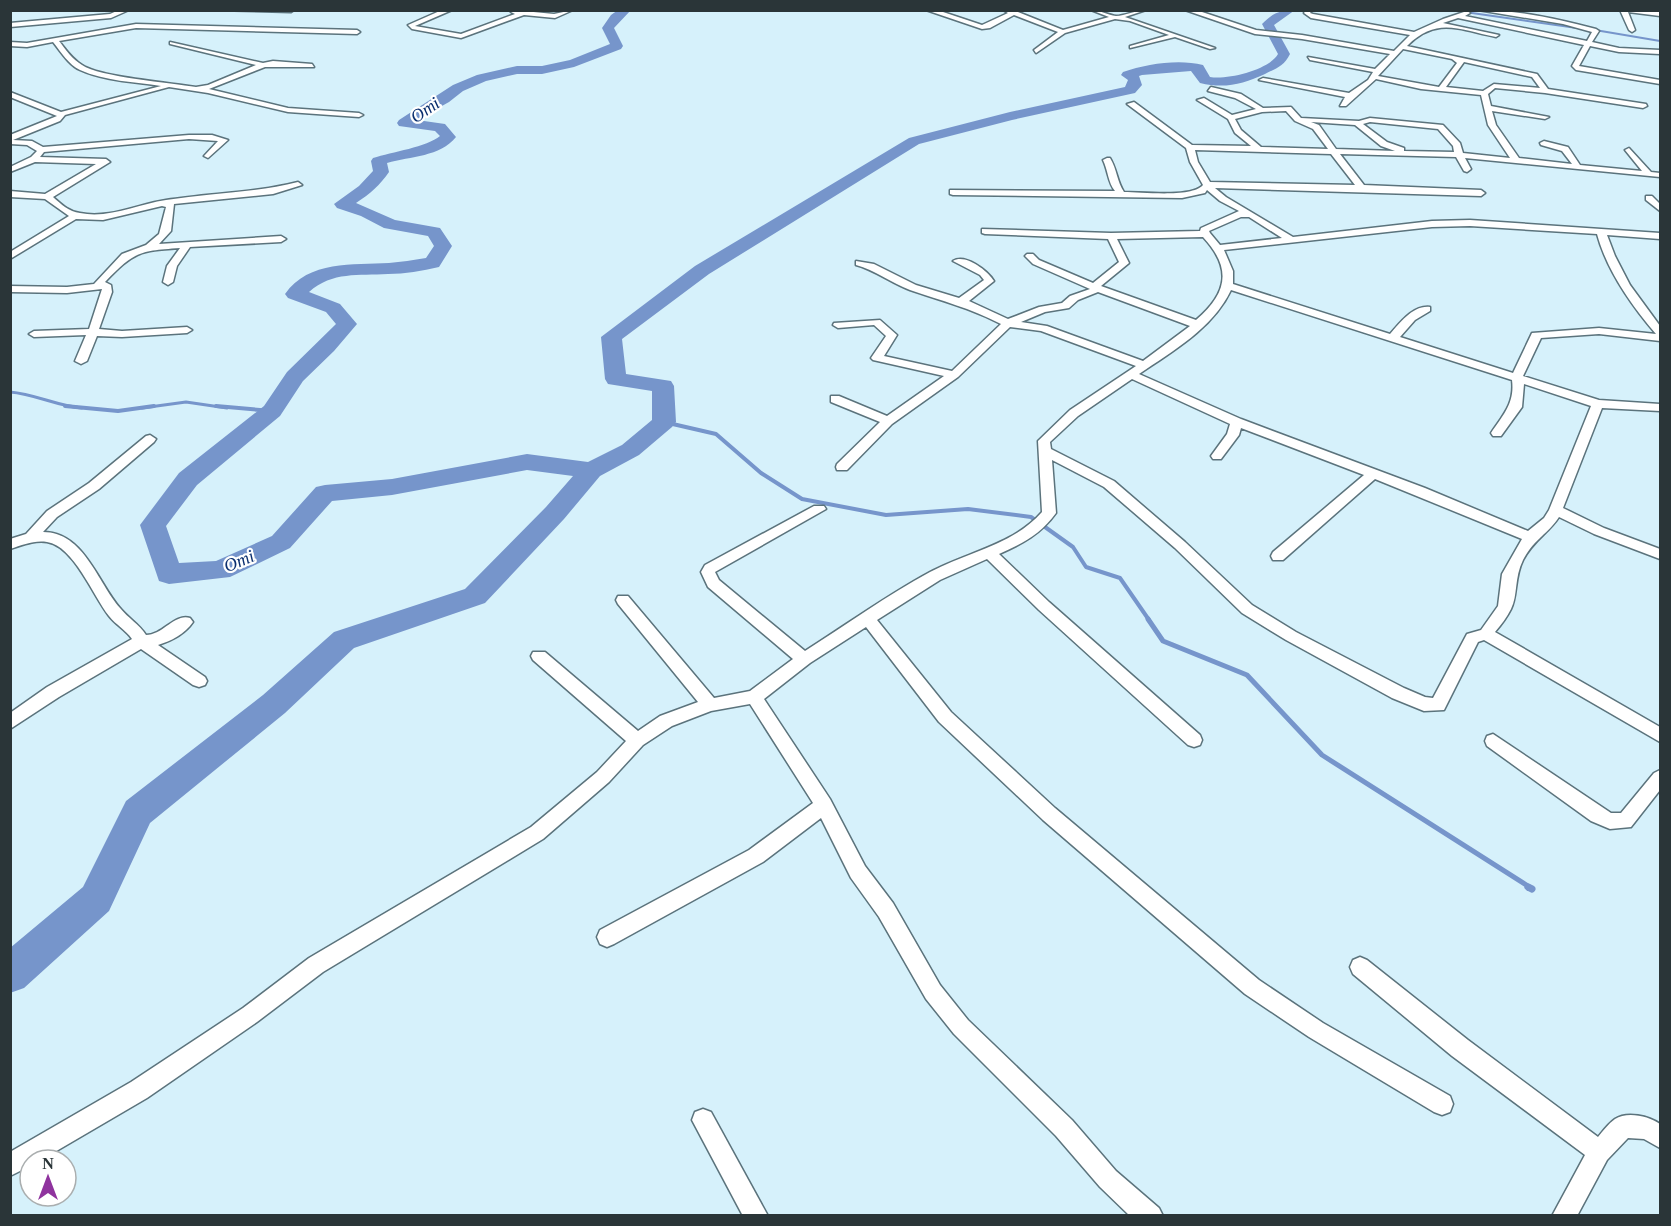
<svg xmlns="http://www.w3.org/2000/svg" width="1671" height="1226" viewBox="0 0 1671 1226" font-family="Georgia,serif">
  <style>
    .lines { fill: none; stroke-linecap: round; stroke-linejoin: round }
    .stream-far4 { stroke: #7695cb; stroke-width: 2 }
    .stream-far3 { stroke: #7695cb; stroke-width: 3 }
    .stream-far2 { stroke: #7695cb; stroke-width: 4 }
    .stream-far1 { stroke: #7695cb; stroke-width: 5 }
    .stream { stroke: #7695cb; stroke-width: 7 }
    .river { fill: #7695cb; fill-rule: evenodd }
    .minor-casing { stroke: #5b737c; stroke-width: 3 }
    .minor { fill: #fff; fill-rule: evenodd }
    .labels { text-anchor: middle; stroke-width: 4.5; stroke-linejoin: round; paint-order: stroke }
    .water-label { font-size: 18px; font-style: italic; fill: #0b2f6f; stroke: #fff }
  </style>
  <rect width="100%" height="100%" fill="#d6f1fb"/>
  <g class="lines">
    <g class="stream-far4">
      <polyline points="1451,10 1584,29"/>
      <polyline points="1595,30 1660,41"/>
    </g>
    <g class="stream-far3">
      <path d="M10,392C35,394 57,406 82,408"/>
      <polyline points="142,408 186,402 227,408"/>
    </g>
    <g class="stream-far2">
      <polyline points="65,406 118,411 154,406"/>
      <polyline points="216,406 272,411"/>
      <polyline points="664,422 716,434 761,473 802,499 886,515 968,509 1031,517 1073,547 1086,567 1120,578 1149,620"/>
    </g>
    <polyline class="stream-far1" points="1148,619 1163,641 1247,675 1322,755 1531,888"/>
    <polyline class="stream" points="1528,887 1532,889"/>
    <path class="river" d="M618,10H631L614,28L623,46L621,49L574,67L542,74H517L486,81L463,91L449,102L417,120L445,124L456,137C440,157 411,156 387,163L389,172C380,185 370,194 356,203L395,220L440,228L452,246L439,267C422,271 405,274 388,274C358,276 333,271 309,292L340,304L357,324L334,351L303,381L280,416L197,485L166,526L179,563L216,561L272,536L316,487L325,485L392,479L527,454L588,462L622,445L652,420V391L608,384L605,379L601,337L695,266L909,138L1010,112L1125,87L1128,80L1121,75L1123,72C1147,64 1178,59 1203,65L1210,77C1228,80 1269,70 1278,54L1262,24C1273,13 1280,10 1295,10L1274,25L1290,54C1284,66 1277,68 1265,74C1243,84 1225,89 1200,83L1191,71L1142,75L1139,76L1142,85L1135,93L1012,120L919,144L709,274L622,339L626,374L671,381L674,386L676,422L672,427L639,455L600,476L564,519L485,603L354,648L285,713L150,823L109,911L24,988L10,993V948L83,887L126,801L263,695L334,632L465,589L546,507L573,476L527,470L392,495L332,501L290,548L230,577L169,584L159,581L140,525L179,473L264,406L287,372L336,324L326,312L288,298L285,294C309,260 353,265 389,263C401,262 413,260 426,258L434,246L428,236L384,228L361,216L337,208L334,204L359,186L373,171L371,161L373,158C392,152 427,147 440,136L435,131L399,126L397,123L399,120L453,85L477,75L517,66H542L570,60L610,44L602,28L611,15Z"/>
    <g class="minor-casing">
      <g id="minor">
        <polygon points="119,10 129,10 111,18 10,27 10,23 110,14"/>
        <polygon points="212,10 294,10 291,12"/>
        <polygon points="442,10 452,10 415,26 461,34 515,14 511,12 513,10 554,14 573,10 555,18 524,15 461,38 412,29 408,25"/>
        <path d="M926,10H937L982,25L1008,13L1003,10H1013L1063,30L1109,17L1091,10C1100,10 1108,15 1116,16C1125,16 1136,10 1146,10L1125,17L1215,48L1210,49L1175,37L1130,48V46L1169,35L1130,21L1115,19L1065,33L1036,53L1034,50L1058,32L1014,15L990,28L982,29Z"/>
        <path d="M1185,10H1196L1256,30L1302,35L1394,51L1410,35L1311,18L1304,13L1306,10H1312L1310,13L1313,14L1414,32L1443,19L1467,11L1470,13L1465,16L1587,41L1592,32L1563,24L1478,10C1518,10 1558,19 1596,29L1599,31L1592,42L1619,48L1660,50V54L1619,52L1590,46L1579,66L1660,80V84L1576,70L1572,66L1584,45L1458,18L1443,23L1499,35L1496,37C1459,30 1437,16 1407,46L1537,74L1548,89L1646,104L1647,106L1643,108L1545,93L1495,88L1488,94L1491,106L1549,117L1545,119L1492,111L1496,125L1519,158L1572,164L1562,151L1541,145L1540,143L1544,141L1568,147L1580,165L1642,171L1625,150L1629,148L1651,172L1660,173V177L1465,158L1471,169L1467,172L1464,171L1456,157L1340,154L1364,185L1481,190L1485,193L1481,196L1215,188L1226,197L1293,237L1432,221L1470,220L1660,233V239L1607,235L1615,256L1630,285L1660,326V341L1599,334L1541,338L1523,376L1599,400L1660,404V411L1602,408L1563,508L1604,528L1660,549V559L1594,534L1559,517C1548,534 1534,539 1523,560C1514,578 1518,595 1511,609C1507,617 1501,625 1495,632L1660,727V742L1484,640L1478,642L1444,710L1424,711L1392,698L1286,640L1242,613L1175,548L1104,487L1052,460L1056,513C1041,534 1022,544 999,554L1049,602L1200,735L1202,740L1200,745L1194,747L1188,745L1039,610L987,559L940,580L877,620L951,712L1055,808L1259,980L1323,1023L1450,1096L1453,1104L1450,1112L1442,1115L1434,1112L1309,1037L1245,994L1043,820L939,722L866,627L810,663L764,699L830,799L865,866L893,903L940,985L968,1020L1072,1120L1116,1171L1159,1208L1163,1216H1130L1100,1187L1056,1136L954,1034L926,999L879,917L851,878L821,818L763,862L614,944L607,947L600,944L597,937L600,930L749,850L813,803L750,704L711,711L672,726L643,745L609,782L543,839L323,972L257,1022L147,1098L41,1160H30V1166L10,1176V1152L131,1082L243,1008L309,958L531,827L597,772L626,741L533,660L531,656L533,652H545L638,731L660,716L698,702L618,604L616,600L618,596H628L714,698L750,691L793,659L708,587L701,572L705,565L814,506H824L826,509L715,572L719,580L805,651C846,625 887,595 930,572C968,552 1013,545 1042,512L1038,441L1070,410L1136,366L1041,331L1010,327L958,377L892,424L847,470H837L836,467L837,464L880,422L831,402V396H839L887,416L944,376L873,360L871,358L886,336L874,325L838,328L833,325L834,323L880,320L897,335L884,356L952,371L1001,324C970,308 942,301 910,290C891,283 875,270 856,265V261L874,264L916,285L959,298L984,280L980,275L953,261C965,253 988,271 994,281L969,301L1008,319L1039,307L1062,303L1070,296L1090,289L1033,264L1025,256L1027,254H1033L1039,260L1093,283L1119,262L1108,239L985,234L982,233V229L1111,233L1200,231L1201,228L1239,211L1220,201L1207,190L1205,193L1182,198L953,195L950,194V190L1115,191C1108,183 1108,170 1103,160L1107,158H1110C1117,169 1117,182 1124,192C1142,192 1192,198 1203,185L1190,162L1186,148L1127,104L1134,102L1192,145L1251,146L1235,133L1228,119L1197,100L1204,98L1232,115L1256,109L1235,98L1208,91L1211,87L1241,94L1263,108L1291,107L1301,118L1359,121L1370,118L1443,125L1460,143L1463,153L1510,158L1488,125L1481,95L1421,89L1376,79L1346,106H1340L1345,97L1259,80L1263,78L1349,93L1368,80L1373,72L1310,60L1308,57L1375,69L1390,54L1302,39L1255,34ZM1403,49L1452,59L1457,63L1439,87L1378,76ZM1464,62L1532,77L1540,88L1494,84L1483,91L1446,87ZM1286,111L1295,121L1313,129L1328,149L1261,147L1241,130L1235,119L1262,112ZM1311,122L1355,125L1381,146L1395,151L1336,149L1319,125ZM1370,122L1438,129L1453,146L1454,152L1404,151V148L1387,142L1363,124ZM1195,150L1331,154L1355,185L1210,182L1198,162ZM1241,217H1249L1282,238L1220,245L1210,233L1209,231ZM1470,226L1597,234C1607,271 1632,306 1656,334L1599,328L1532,333L1513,373L1400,337L1415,320L1430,311V307C1413,305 1400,323 1390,334L1233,284V271L1224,250L1432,227ZM1203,237C1232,268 1228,293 1196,320L1101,286L1129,263L1117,239ZM1231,290L1512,380C1515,403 1503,415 1491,433L1493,436H1501L1522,407L1524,384L1591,406L1549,510L1544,518L1528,531L1425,488L1241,419L1139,374C1173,351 1213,328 1231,290ZM1098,292L1190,326L1143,361L1047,326L1021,322L1045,312L1069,308L1078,300ZM1132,379L1230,424L1227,434L1211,456L1213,459H1221L1239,435L1241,428L1364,475L1273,552L1271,556L1273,560H1283L1375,479L1522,539L1502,574L1498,606L1481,630L1467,634L1433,698L1425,697L1404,688L1296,632L1252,605L1185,542L1114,481L1051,449L1050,442L1078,416Z"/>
        <polygon points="1620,10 1660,12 1660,16 1628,12 1635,30 1632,32 1629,30"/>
        <path d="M136,24L357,30L360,32L357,34L136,28L59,41C66,50 72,59 82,65C99,77 172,83 196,87L208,85L256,65L170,44V42L263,63L273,61L312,64L314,67H265L209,89L288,108L359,113L363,115L359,117L288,112L208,93L169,87L65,115L60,121L13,140L32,141L43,147L189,135H212L228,140L208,158L204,156L218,141L189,139L44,152L40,157L106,159L110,162L53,197C61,204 69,212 80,213C109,219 138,204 166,200C210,193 255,193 298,182L302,185L273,194L174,204L171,231L159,244L281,236L286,239L281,242L190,247L177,266L173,282L168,285L163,282L167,266L180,248C138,251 134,252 105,282L111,285L112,292L99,329L122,331L187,327L192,330L187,333L122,337L97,336L87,361L81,364L75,361L86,335L34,337L29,334L34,331L89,329L102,289L67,293L10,292V286L67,287L94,284L122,254L146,245L159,234L166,207L162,206L103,220L76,219L10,259V252L69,216L45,199L10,197V191L45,194L96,164L35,162L10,172V167L31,157L37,151L27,145L10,144V135L57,116L10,97V92L61,112L161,86C135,82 104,81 80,70C69,65 61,52 53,42L27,47L10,46V42L27,43Z"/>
        <polygon points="1646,196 1652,196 1660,204 1660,211 1646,200"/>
        <path d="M150,435L156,439L154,442L99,489L57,517L43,532C84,532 98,583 120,608C128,618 139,624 146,635C163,635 175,613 190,618L193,622C185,634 171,641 158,645L205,677L207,681L205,685L199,687L193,685L141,649L59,697L10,729V713L47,687L132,639C126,630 116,625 109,616C93,596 74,546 47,542C34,540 23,545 10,549V539L26,534L47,511L89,483L146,436Z"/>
        <polygon points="1493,734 1611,813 1621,813 1654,773 1660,770 1660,790 1631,827 1610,829 1591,821 1487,746 1485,741 1487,736"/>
        <path d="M1360,957L1367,960L1468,1040L1598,1137C1603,1131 1608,1124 1615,1119C1627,1111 1649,1116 1660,1124V1148L1644,1139L1628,1138L1607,1160L1577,1216H1552L1585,1155L1452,1056L1353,974L1350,967L1353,960Z"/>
        <polygon points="703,1109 711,1112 768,1216 743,1216 692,1120 695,1112"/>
      </g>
    </g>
    <use href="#minor" class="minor"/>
  </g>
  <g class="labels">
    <g class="water-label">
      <text transform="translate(425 110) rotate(-35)" y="6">Omi</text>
      <text transform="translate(239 561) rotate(-23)" y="6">Omi</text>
    </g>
  </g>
  <rect width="1671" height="1226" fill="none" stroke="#2a3538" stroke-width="24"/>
  <g transform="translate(48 1178)"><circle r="28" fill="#ffffff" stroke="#aaaeaf" stroke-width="1.5"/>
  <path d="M0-4.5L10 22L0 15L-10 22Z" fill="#8f339e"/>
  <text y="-9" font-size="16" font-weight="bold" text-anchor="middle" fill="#2a3538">N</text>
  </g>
</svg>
